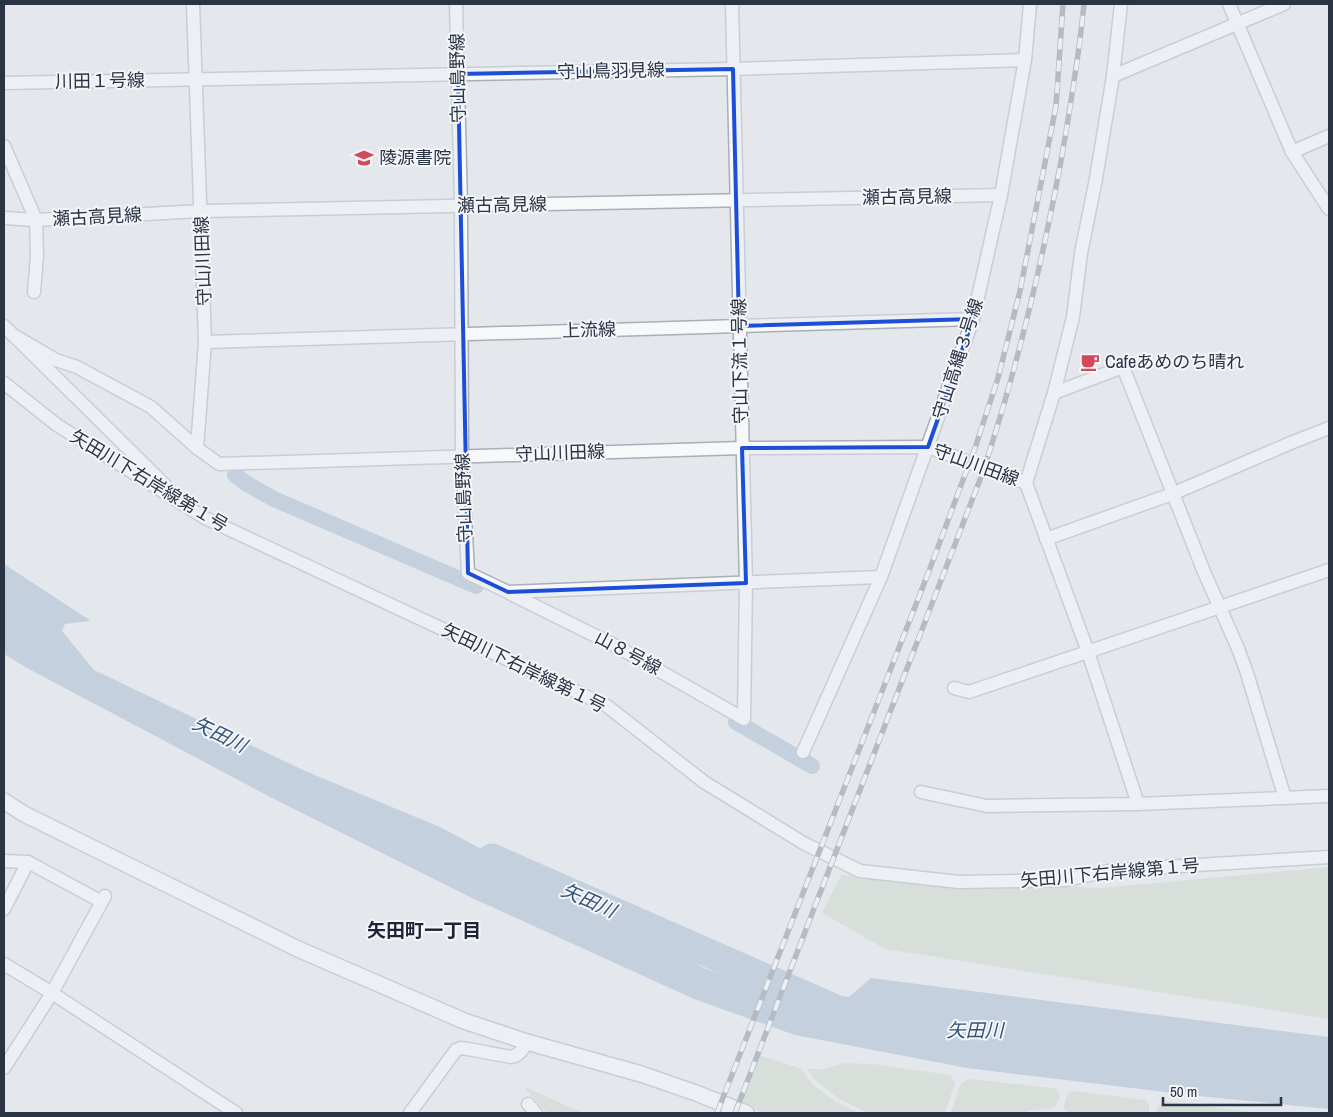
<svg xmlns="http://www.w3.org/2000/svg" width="1333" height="1117" viewBox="0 0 1333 1117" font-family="'Archivo Narrow','Noto Sans JP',sans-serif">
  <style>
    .green { fill: #c9d6c5 }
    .water { fill: #9fb4cc }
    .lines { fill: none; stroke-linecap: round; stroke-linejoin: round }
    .canal { stroke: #9fb4cc; stroke-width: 16 }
    .river { stroke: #9fb4cc; stroke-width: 29 }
    .minor-casing { stroke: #a9aeb7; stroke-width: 15 }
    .tertiary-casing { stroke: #a9aeb7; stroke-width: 18 }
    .minor { stroke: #f7f8fa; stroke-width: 12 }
    .tertiary { stroke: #f7f8fa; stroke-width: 15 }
    .rail-casing { stroke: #7d8696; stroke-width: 5.5 }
    .rail { stroke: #f4f6f9; stroke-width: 4; stroke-dasharray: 11; stroke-linecap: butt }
    .marked { fill: none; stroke: #1d4ed8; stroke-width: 4; stroke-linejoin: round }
    .labels { text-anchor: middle; stroke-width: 4; stroke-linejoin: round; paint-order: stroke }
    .street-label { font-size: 18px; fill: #2b3445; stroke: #f4f6f9 }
    .poi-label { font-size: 18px; fill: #2b3445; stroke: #f4f6f9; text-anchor: start }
    .water-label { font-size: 19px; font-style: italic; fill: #34527a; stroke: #f4f6f9 }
    .neighbourhood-label { font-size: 19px; font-weight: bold; fill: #1d2536; stroke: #f4f6f9 }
  </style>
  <rect width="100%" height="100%" fill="#e4e7ec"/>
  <g class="green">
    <polygon points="1329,867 1329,1019 885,949 822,913 841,875 1101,888"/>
    <polygon points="759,1055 802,1069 812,1084 836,1102 858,1113 763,1113 740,1103"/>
    <polygon points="844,1063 873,1064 951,1075 955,1083 945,1113 868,1113 838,1098 815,1080 807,1069 823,1069"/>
    <path d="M968,1079L1055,1088L1060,1095C1057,1117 1040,1105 1022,1113H951L960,1085Z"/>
    <polygon points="523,1086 583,1113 547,1113"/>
    <path d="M1075,1091L1145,1100L1149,1104V1112L1068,1113L1064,1109C1065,1100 1065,1092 1075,1091Z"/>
    <polygon points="1163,1101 1261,1113 1156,1113 1157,1107"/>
  </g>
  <polygon class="water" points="4,564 91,621 65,624 62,631 94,670 305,771 440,827 704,968 830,1013 871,978 1329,1037 1329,1109 1198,1096 967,1068 795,1035 694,999 470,897 276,800 27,668 4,654"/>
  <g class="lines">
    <g class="canal">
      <polyline points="235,475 247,484 274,499 476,586"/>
      <polyline points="736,722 812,766"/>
    </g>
    <polyline class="river" points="492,858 838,1010 874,1016"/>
    <g class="minor-casing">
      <g id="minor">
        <polyline points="193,4 205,342 197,448"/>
        <polyline points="456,4 461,206 462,455 468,573 508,592 881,577"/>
        <polyline points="1229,4 1292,152 1329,209"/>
        <polyline points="1113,76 1284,4"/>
        <polyline points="4,83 733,69 1025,60"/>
        <polyline points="4,146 36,220 37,256 34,292"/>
        <polyline points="1292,152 1329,136"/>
        <polyline points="4,218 36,220 201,211 1001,195"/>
        <polyline points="4,326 169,489"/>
        <polyline points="13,335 56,360 77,367 151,407 197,448 219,464 742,448 928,447 1026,483 1088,652 1138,804"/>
        <polyline points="205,342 973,319"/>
        <polyline points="4,383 57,425 205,518 607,706 704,782 805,844 860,871 959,882 1066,880 1113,870 1329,857"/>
        <polyline points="1054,393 1123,367 1204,572 1237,646 1246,670 1285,798"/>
        <polyline points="1026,483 1054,393 1073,317 1081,253 1095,184 1113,76 1121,4"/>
        <polyline points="1046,539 1172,494 1293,442 1329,428"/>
        <polyline points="511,594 616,646 744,719 746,583 732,4"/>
        <polyline points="954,688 969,692 1329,570"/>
        <polyline points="803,752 881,577 973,319 1001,195 1025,60 1030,4"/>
        <polyline points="921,792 987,806 1138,804 1329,796"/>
        <polyline points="4,861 28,862 102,902"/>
        <polyline points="4,909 28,862"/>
        <polyline points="4,964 52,993 236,1113"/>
        <polyline points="4,1068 52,993 105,896"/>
        <polyline points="528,1104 536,1113"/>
        <path d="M410,1113L456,1050L461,1048L468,1049L511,1057C520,1055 523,1049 527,1042"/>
      </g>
    </g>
    <g class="tertiary-casing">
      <polyline id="tertiary" points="4,801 24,814 298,949 464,1021 527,1042 641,1074 696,1093 746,1113"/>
    </g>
    <use href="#minor" class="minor"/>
    <use href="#tertiary" class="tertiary"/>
    <g class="rail-casing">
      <g id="rail">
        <polyline points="717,1113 929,571 975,448 998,378 1020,291 1056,106 1063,4"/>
        <path d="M735,1113L981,477C1016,374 1041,268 1061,161C1070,109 1079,57 1084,4"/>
      </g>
    </g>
    <use href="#rail" class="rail"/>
  </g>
  <path d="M0 0H1333V1117H0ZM733,69L739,326L973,319L928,447L742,448L746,583L508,592L468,573L458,74Z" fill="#e4e7ec" fill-opacity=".55" fill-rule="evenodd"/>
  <path class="marked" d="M733,69L739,326L973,319L928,447L742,448L746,583L508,592L468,573L458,74Z"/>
  <defs>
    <g id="school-bare" transform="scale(1.5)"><path d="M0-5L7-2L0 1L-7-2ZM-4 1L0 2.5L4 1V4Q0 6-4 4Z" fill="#d1495b" stroke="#f4f6f9" stroke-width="2.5" paint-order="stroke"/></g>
    <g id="cafe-bare" transform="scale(1.5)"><path d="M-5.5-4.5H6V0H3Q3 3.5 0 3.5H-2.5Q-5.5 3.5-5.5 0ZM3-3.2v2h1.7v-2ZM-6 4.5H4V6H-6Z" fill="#d1495b" stroke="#f4f6f9" stroke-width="2.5" paint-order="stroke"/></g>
  </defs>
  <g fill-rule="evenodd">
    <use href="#school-bare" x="364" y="158"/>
    <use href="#cafe-bare" x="1090" y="362"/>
  </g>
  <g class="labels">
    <g class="street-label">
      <text transform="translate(611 71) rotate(-1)" y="6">守山鳥羽見線</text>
      <text transform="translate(458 78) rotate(-91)" y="6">守山島野線</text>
      <text transform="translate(100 81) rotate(-1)" y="6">川田１号線</text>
      <text transform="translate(907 197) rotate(-1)" y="6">瀬古高見線</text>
      <text transform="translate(502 205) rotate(-1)" y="6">瀬古高見線</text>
      <text transform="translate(97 217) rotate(-3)" y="6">瀬古高見線</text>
      <text transform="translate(203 261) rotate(-92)" y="6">守山川田線</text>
      <text transform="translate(589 330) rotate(-2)" y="6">上流線</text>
      <text transform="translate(958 359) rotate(-72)" y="6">守山高縄３号線</text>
      <text transform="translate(740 361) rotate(-91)" y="6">守山下流１号線</text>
      <text transform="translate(560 453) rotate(-2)" y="6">守山川田線</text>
      <text transform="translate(976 465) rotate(20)" y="6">守山川田線</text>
      <text transform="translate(149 481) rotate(31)" y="6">矢田川下右岸線第１号</text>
      <text transform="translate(464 498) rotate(-92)" y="6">守山島野線</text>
      <text transform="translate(628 653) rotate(28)" y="6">山８号線</text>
      <text transform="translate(524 668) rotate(26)" y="6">矢田川下右岸線第１号</text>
      <text transform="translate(1110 873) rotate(-5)" y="6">矢田川下右岸線第１号</text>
    </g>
    <g class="poi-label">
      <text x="379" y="164">陵源書院</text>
      <text x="1105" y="368">Cafeあめのち晴れ</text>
    </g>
    <g class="water-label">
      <text transform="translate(220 734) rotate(26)" y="7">矢田川</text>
      <text transform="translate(589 900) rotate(24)" y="7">矢田川</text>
      <text x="975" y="1037">矢田川</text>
    </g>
    <g class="neighbourhood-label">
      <text x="424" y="937">矢田町一丁目</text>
    </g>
  </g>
  <rect width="1333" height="1117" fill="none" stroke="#2b3445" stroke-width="10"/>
  <path d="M1163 1097v8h118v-8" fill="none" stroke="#2b3445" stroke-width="2.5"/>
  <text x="1170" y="1097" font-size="15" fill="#2b3445" stroke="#f4f6f9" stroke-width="4" paint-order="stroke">50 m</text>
</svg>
